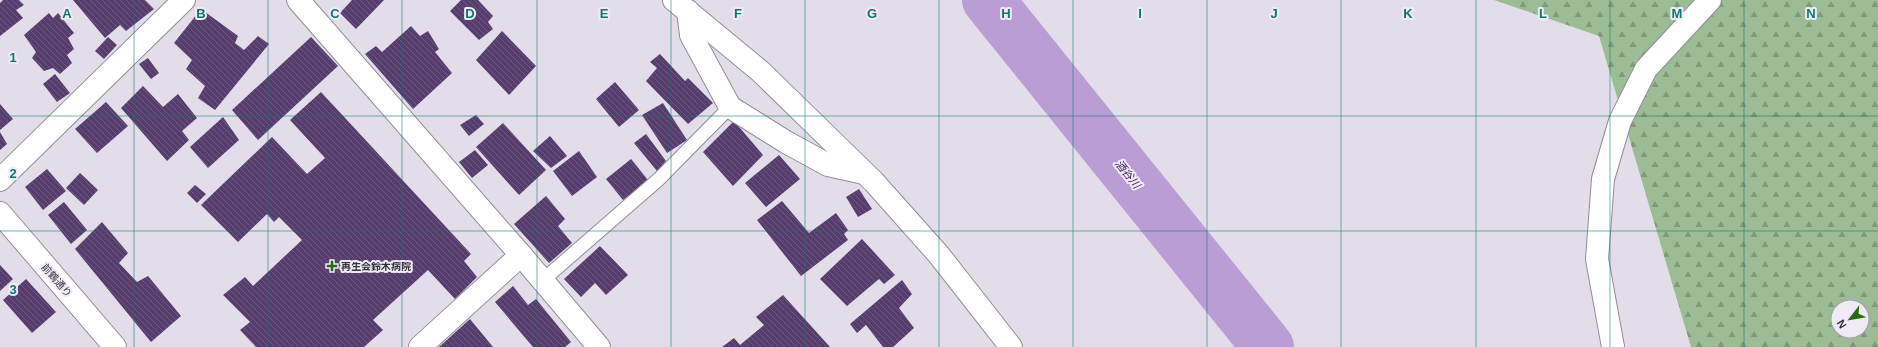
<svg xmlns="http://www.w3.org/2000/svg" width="1878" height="347" viewBox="0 0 1878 347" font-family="Arial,'Noto Sans JP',sans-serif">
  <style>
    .forest { fill: url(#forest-firs); fill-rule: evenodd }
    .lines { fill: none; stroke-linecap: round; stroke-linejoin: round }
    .river { stroke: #bb9dd6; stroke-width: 52 }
    .building { fill: url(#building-back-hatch) }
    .lane-casing { stroke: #928d98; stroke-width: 15 }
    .street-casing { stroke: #928d98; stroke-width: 24 }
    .secondary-casing { stroke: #928d98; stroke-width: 24 }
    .lane { stroke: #fff; stroke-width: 13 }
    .street { stroke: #fff; stroke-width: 22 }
    .secondary { stroke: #fff; stroke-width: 22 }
    .grid { fill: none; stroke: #0f766e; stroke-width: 1; stroke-opacity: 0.55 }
    .poi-dot { fill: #256e0f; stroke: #f0eaf7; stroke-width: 1.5 }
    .labels { text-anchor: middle; stroke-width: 4; stroke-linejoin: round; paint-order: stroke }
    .poi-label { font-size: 10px; font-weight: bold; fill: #353237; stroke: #f0eaf7; text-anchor: start }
    .street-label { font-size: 10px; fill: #353237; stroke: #f0eaf7 }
    .water-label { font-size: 11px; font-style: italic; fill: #441c60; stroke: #f0eaf7 }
    .grid-label { font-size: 13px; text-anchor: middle; font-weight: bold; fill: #0f766e; stroke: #f0eaf7; stroke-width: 4; stroke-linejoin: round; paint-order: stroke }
  </style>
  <defs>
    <pattern id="forest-firs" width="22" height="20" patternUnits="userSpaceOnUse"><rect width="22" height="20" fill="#9bbc94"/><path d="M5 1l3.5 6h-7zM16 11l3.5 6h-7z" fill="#7f997a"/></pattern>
    <pattern id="building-back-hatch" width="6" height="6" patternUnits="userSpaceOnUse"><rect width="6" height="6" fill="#573c6e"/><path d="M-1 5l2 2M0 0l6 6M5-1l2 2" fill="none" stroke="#6c577f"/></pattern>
  </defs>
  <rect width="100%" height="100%" fill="#e3dde9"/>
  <path class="forest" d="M1494,0H1878V347H1691L1599,36ZM1838,307H1862V331H1838Z"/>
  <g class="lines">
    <polyline class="river" points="988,0 1268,347"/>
  </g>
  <g class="building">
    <polygon points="3,0 19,0 24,5 16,10 23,18 0,36 0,3"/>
    <polygon points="73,0 145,0 154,9 126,31 120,25 105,38"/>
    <polygon points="352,0 384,0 356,29 340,13"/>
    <polygon points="461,0 478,0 493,16 488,22 493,29 479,40 450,11"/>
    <polygon points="201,9 238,36 235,43 244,50 258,36 269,44 215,110 198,98 205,86 186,69 192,60 174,43"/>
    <polygon points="49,13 53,18 58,13 74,33 68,38 74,49 67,55 72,63 60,74 53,68 44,71 32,58 36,52 24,35"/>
    <polygon points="411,26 420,36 428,31 439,49 435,52 452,73 413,109 365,54 376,46 382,52"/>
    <polygon points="502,31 536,66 509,95 476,60"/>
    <polygon points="108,37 117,45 104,59 95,51"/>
    <polygon points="311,37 338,66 258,140 232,110"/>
    <polygon points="660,54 685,81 688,78 713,103 688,124 646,81 657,68 650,62"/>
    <polygon points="148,58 159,73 151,79 139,64"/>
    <polygon points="55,74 70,93 57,102 43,84"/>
    <polygon points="615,82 639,110 619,127 596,99"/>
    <polygon points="143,86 163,107 178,94 197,118 182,131 189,140 167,161 121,108"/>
    <polygon points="321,92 471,254 464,261 477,277 455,299 428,270 373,320 383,330 364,347 256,347 240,330 250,322 223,295 245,277 253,286 302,240 279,217 274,222 267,214 238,242 201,205 272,137 307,174 325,158 290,120"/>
    <polygon points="106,102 128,126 97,153 75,129"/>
    <polygon points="663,103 687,140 667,153 642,115"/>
    <polygon points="0,104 13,119 0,130"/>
    <polygon points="476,115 484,124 469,136 460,125"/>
    <polygon points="223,117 239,140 208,168 190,147"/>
    <polygon points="734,121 763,155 733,186 703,152"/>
    <polygon points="503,123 546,170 519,195 476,147"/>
    <polygon points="0,132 7,144 0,150"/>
    <polygon points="646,134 666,161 657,171 634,143"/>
    <polygon points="550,136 567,156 551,168 533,151"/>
    <polygon points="475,150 488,165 472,178 459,162"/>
    <polygon points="579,151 597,177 572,196 553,171"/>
    <polygon points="779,155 800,179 766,207 745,183"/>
    <polygon points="631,159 648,180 623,200 606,179"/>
    <polygon points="47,169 66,191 43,210 25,187"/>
    <polygon points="80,173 98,190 84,205 66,188"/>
    <polygon points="195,185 206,194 197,203 187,193"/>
    <polygon points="859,189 872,209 858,217 846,197"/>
    <polygon points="546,196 565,219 558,226 572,243 549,263 514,224"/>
    <polygon points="782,201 809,233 836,213 848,230 844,234 848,240 801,276 757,220"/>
    <polygon points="64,202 87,230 71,244 48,215"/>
    <polygon points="102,222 128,253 119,263 137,282 148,276 181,316 151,342 75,249"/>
    <polygon points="862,239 895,275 884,284 879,279 847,306 820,279"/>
    <polygon points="600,246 628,275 606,295 595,283 581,297 564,279"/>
    <polygon points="0,265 13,279 0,291"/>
    <polygon points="26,279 56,312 32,333 3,300"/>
    <polygon points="902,280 912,294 899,308 914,328 893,347 883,347 866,325 857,333 850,324"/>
    <polygon points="513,286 528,305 536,299 571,342 565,347 533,347 495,302"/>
    <polygon points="783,295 830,347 722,347 734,338 740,345 764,325 756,317"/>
    <polygon points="470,319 493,347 439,347"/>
  </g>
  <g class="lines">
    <g class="lane-casing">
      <polyline id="lane" points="543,280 659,179 730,107"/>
    </g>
    <g class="street-casing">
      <g id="street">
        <polyline points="298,0 521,255 599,347"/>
        <polyline points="674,0 760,71 874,182 939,255 1011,347"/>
        <polyline points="688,11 691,35 730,107 786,142 828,165 864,173"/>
        <polyline points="0,180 184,0"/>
        <polyline points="0,213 115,347"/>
        <polyline points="420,347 521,255"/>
      </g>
    </g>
    <g class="secondary-casing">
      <polyline id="secondary" points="1613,347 1597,259 1603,179 1620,121 1646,69 1710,0"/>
    </g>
    <use href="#lane" class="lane"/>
    <use href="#street" class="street"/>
    <use href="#secondary" class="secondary"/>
  </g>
  <path class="grid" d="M134,0V347M268,0V347M402,0V347M537,0V347M671,0V347M805,0V347M939,0V347M1073,0V347M1207,0V347M1341,0V347M1476,0V347M1610,0V347M1744,0V347M0,116H1878M0,231H1878"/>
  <path class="poi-dot" d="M330 260h4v4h4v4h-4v4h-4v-4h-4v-4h4z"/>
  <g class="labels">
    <g class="poi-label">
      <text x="341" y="270">再生会鈴木病院</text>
    </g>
    <g class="street-label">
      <text transform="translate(57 280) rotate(49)" y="4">前鶴通り</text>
    </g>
    <g class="water-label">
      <text transform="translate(1128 174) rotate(51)" y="4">酒谷川</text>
    </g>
  </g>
  <g class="grid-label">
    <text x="67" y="18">A</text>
    <text x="201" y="18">B</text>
    <text x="335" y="18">C</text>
    <text x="470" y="18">D</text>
    <text x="604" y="18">E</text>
    <text x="738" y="18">F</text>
    <text x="872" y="18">G</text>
    <text x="1006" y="18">H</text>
    <text x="1140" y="18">I</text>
    <text x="1274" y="18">J</text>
    <text x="1408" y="18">K</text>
    <text x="1543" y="18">L</text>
    <text x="1677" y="18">M</text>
    <text x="1811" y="18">N</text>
    <text x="13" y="62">1</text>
    <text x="13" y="178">2</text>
    <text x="13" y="294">3</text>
  </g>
  <g transform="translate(1850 319) rotate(239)"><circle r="19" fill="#f0eaf7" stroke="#a5a0aa"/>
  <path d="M0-3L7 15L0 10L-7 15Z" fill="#256e0f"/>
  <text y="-6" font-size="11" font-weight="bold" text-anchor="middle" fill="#353237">N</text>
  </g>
</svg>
